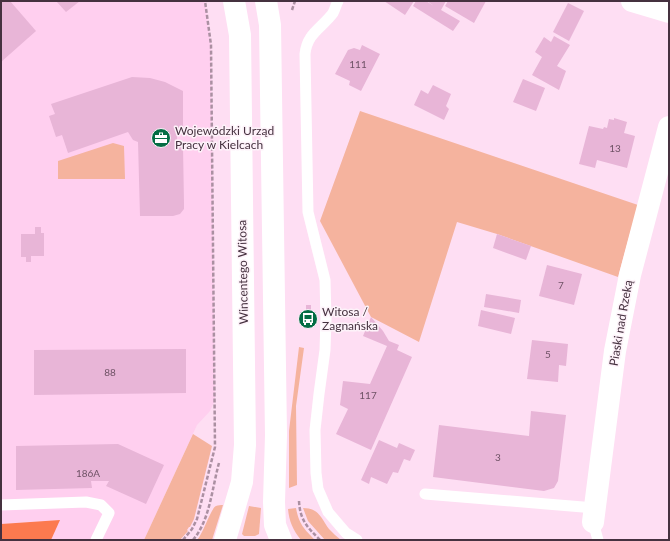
<svg xmlns="http://www.w3.org/2000/svg" width="670" height="541" viewBox="0 0 670 541" font-family="Lato,sans-serif">
  <style>
    .built { fill: #ffcfef }
    .green { fill: #f5b39e }
    .forest { fill: #fc7a4f }
    .building { fill: #e8b5d7 }
    .lines { fill: none; stroke-linecap: round; stroke-linejoin: round }
    .path { stroke: #ab90a2; stroke-width: 2.5; stroke-dasharray: 4 2; stroke-linecap: butt }
    .lane { stroke: #fff; stroke-width: 11 }
    .street { stroke: #fff; stroke-width: 22 }
    .secondary { stroke: #fff; stroke-width: 22 }
    .labels { text-anchor: middle; stroke-width: 3; stroke-linejoin: round; paint-order: stroke }
    .number-label { font-size: 10px; fill: #6e5265 }
    .poi-label { font-size: 12px; fill: #45313f; stroke: #fdf2f9; text-anchor: start }
    .street-label { font-size: 12px; fill: #45313f; stroke: #fdf2f9 }
  </style>
  <rect width="100%" height="100%" fill="#fedef3"/>
  <polygon class="built" points="1,1 205,1 211,45 215,400 210,411 197,425 144,540 51,540 59,520 1,524"/>
  <g class="green">
    <polygon points="360,111 638,205 618,277 497,234 457,222 419,342 371,317 320,221"/>
    <polygon points="113,143 124,146 125,179 58,179 58,161"/>
    <polygon points="299,347 304,348 296,406 297,485 289,488 289,431"/>
    <polygon points="193,434 212,446 194,519 190,527 189,527 187,530 188,531 180,540 144,540"/>
    <path d="M223,505L212,540H197C204,532 211,508 216,506C218,505 221,505 223,505Z"/>
    <polygon points="249,506 261,508 259,534 255,536 244,536 242,534"/>
    <path d="M296,508C299,524 304,529 315,540H301C293,530 289,521 288,509Z"/>
    <path d="M303,508C319,508 321,518 329,529C333,533 337,537 341,540H325L308,521Z"/>
  </g>
  <polygon class="forest" points="60,520 51,540 1,540 1,524"/>
  <g class="building">
    <polygon points="1,1 10,1 36,31 1,62"/>
    <polygon points="56,1 80,1 66,12"/>
    <polygon points="384,1 414,1 405,15"/>
    <polygon points="416,1 426,1 434,6 427,1 446,1 441,10 460,21 453,31 413,6"/>
    <polygon points="448,1 486,1 474,23 445,6"/>
    <polygon points="568,3 584,11 569,41 553,32"/>
    <polygon points="554,36 570,45 557,66 566,71 559,90 532,75 542,57 535,52 544,37 551,42"/>
    <polygon points="362,45 380,54 361,91 349,85 350,81 335,74 348,50 354,48 360,50"/>
    <polygon points="132,77 150,78 165,82 183,91 183,131 177,131 177,142 180,142 183,146 184,204 184,209 180,214 173,216 140,216 138,142 133,140 128,132 68,153 62,135 56,137 49,116 55,114 51,104"/>
    <polygon points="523,79 545,88 536,111 513,102"/>
    <polygon points="433,85 451,94 446,106 449,109 444,120 414,105 421,90 428,94"/>
    <polygon points="614,118 627,122 624,133 635,136 627,168 597,160 595,168 579,164 589,126 603,129 604,127 607,128 609,119 614,120"/>
    <polygon points="35,227 41,227 41,233 44,233 44,256 31,256 31,262 26,262 26,257 21,257 21,234 35,234"/>
    <polygon points="497,234 531,246 526,260 493,248"/>
    <polygon points="547,265 582,274 574,305 539,296"/>
    <polygon points="486,294 521,300 519,313 484,307"/>
    <rect x="306" y="305" width="5" height="18"/>
    <polygon points="481,310 515,318 511,334 478,326"/>
    <polygon points="371,317 383,331 389,341 399,345 397,350 412,357 371,450 336,434 348,409 340,405 343,381 370,384 387,346 363,336"/>
    <polygon points="532,340 568,344 566,366 559,365 558,382 527,379"/>
    <polygon points="186,349 186,393 34,395 34,350"/>
    <polygon points="531,411 566,415 558,481 554,488 544,491 433,477 439,425 529,436"/>
    <polygon points="379,440 397,448 399,443 415,450 410,461 404,459 398,473 393,472 387,484 371,477 369,484 361,480"/>
    <polygon points="118,444 164,465 146,504 106,486 109,481 91,481 92,488 16,490 16,446"/>
  </g>
  <g class="lines">
    <g class="path">
      <polyline points="292,10 295,1"/>
      <path d="M299,501C300,520 307,527 320,540"/>
      <polyline points="183,540 192,529 197,519 215,447 211,45 205,1"/>
      <path d="M193,540C210,520 212,488 219,463"/>
    </g>
    <g class="lane">
      <path d="M338,1C336,5 335,9 333,13C322,28 307,33 305,54L308,212L325,280L326,319L325,350L319,394L315,430L316,473L318,489L328,512L346,533L357,540"/>
      <polyline points="425,494 595,508"/>
      <polyline points="1,505 86,502 101,505 109,513 96,540"/>
      <polyline points="593,522 598,540"/>
    </g>
    <g class="street">
      <polyline points="632,1 669,12"/>
      <polyline points="593,522 615,351 630,275 669,127"/>
    </g>
    <g class="secondary">
      <polyline points="266,1 270,25 276,435 274,502 275,525 281,540"/>
      <polyline points="225,540 242,482 245,445 240,35 234,1"/>
    </g>
  </g>
  <defs>
    <g id="office-disc" transform="scale(1)"><circle r="9.5" fill="#046d44" stroke="#fdf2f9"/><path d="M-6-3h4V-5.5h4V-3h4V5H-6ZM-1-4.5V-3h2v-1.5ZM-6 0V1H6V0Z" fill="#fff"/></g>
    <g id="bus-disc" transform="scale(1)"><circle r="9.5" fill="#046d44" stroke="#fdf2f9"/><path d="M-5-6H5V4H4V6H2V4H-2V6H-4V4H-5ZM-3.5-4V0h7V-4ZM-3.5 1.2v1.5H-2V1.2ZM2 1.2v1.5H3.5V1.2Z" fill="#fff"/></g>
  </defs>
  <g fill-rule="evenodd">
    <use href="#office-disc" x="161" y="138"/>
    <use href="#bus-disc" x="308" y="319"/>
  </g>
  <g class="labels">
    <g class="number-label">
      <text x="358" y="68">111</text>
      <text x="615" y="152">13</text>
      <text x="561" y="289">7</text>
      <text x="548" y="358">5</text>
      <text x="110" y="376">88</text>
      <text x="368" y="399">117</text>
      <text x="498" y="461">3</text>
      <text x="88" y="477">186A</text>
    </g>
    <g class="poi-label">
      <text x="175" y="135">Wojewódzki Urząd<tspan x="175" dy="14">Pracy w Kielcach</tspan></text>
      <text x="322" y="316">Witosa /<tspan x="322" dy="14">Zagnańska</tspan></text>
    </g>
    <g class="street-label">
      <text transform="translate(243 272) rotate(-91)" y="4">Wincentego Witosa</text>
      <text transform="translate(621 323) rotate(-80)" y="4">Piaski nad Rzeką</text>
    </g>
  </g>
  <rect width="670" height="541" fill="none" stroke="#45313f" stroke-width="4"/>
</svg>
